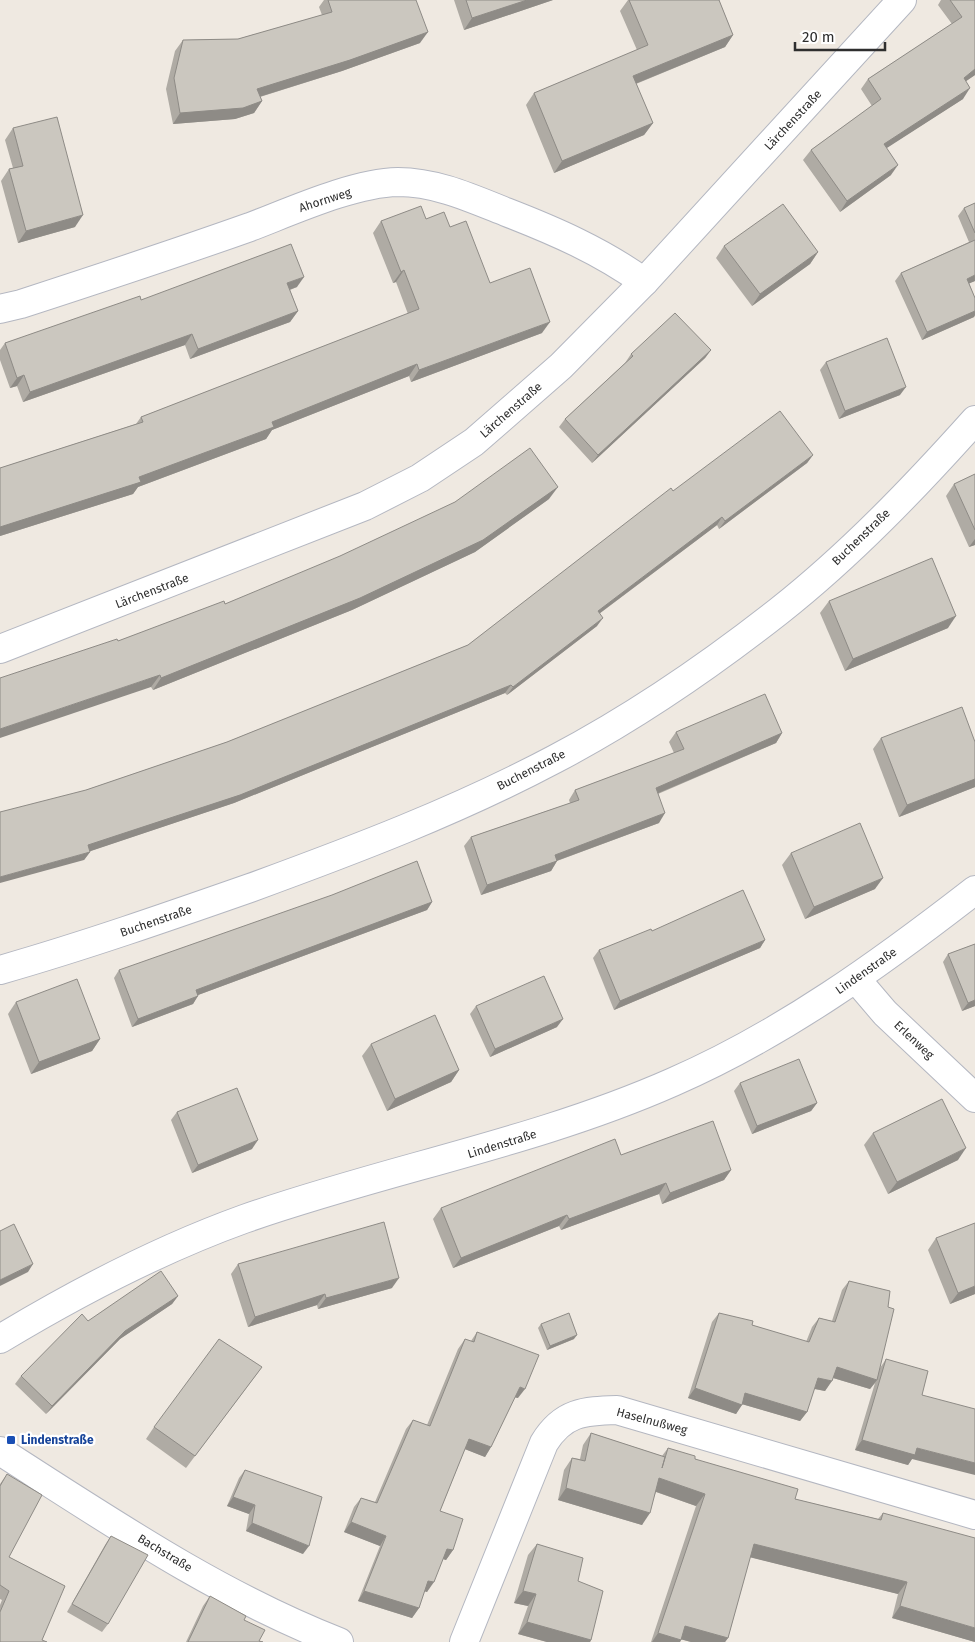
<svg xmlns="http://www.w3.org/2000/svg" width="975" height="1642" viewBox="0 0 975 1642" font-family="'Fira Sans',sans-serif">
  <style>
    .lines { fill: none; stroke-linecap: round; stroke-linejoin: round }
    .street-casing { stroke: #b4b7c1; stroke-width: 30 }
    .secondary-casing { stroke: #b4b7c1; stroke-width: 30 }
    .street { stroke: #fff; stroke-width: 28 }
    .secondary { stroke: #fff; stroke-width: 28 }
    .wall { fill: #afaba4 }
    .shaded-wall { fill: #8e8b86 }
    .building { fill: #cbc7bf; stroke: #8e8b86 }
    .transit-dot { fill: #1a4fb4; stroke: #fff; stroke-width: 2 }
    .labels { text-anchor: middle; stroke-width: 4.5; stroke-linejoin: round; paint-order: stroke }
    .street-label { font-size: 12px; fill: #2e2e2e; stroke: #fff }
    .transit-label { font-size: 12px; font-weight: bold; fill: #164399; stroke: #fff; text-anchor: start }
  </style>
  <rect width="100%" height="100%" fill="#efe9e1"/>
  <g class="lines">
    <g class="street-casing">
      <g id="street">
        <path d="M0,309L21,304C98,279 174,254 250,227C292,211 353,183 398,182C436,182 471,198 506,212C555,231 601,251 644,282"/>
        <polyline points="0,649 365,506 420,478 474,442 561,366 644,282 902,0"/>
        <path d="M0,970C84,946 167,917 250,888C354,850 457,811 555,759C633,718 709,666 779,611C850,555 915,487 975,420"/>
        <polyline points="856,979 885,1013 975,1098"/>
        <path d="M0,1339C78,1292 158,1250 244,1219C386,1169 535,1143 673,1082C783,1034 881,963 975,890"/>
        <path d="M464,1642L544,1443C563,1412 584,1411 617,1410L975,1515"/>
      </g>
    </g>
    <g class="secondary-casing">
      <path id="secondary" d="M0,1451C108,1520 218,1595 339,1642"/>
    </g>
    <use href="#street" class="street"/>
    <use href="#secondary" class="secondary"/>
  </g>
  <g class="wall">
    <polygon points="324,0 416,0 420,43 342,71 260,97 262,101 254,113 235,119 173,124 166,89 175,51 183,40 238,39 322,15 319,7"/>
    <polygon points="454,0 553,0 464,30"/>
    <polygon points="628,0 719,0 733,35 725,47 636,84 653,123 644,135 554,173 526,105 534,93 637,50 620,11"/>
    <polygon points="941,0 975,0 975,75 966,81 963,99 886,148 891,175 840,212 803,160 811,150 872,106 861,89 868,79 952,24 938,5"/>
    <polygon points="13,128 75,227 18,243 1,181 9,169 13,168 5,140"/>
    <polygon points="975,203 975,281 969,283 975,298 975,315 974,317 922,340 895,281 901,273 969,242 958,216 964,208"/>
    <polygon points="426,219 450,227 490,283 542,333 411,382 409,376 272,430 266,439 138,487 133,494 0,536 0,468 136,424 141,417 408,314 396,282 393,283 373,233 381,221"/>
    <polygon points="724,246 818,252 810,264 752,306 716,258"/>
    <polygon points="297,287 290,290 298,311 290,322 190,359 185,345 23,402 17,386 10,388 0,360 0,350 5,343 141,300"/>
    <polygon points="711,350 705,358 592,463 559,427 565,419 625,363 631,354"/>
    <polygon points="826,362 900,395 839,419 820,370"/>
    <polygon points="813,455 807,463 719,529 717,525 599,614 597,626 507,695 505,693 234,803 90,851 90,852 84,860 86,790 227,742 468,645 673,491"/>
    <polygon points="975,474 975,545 969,547 946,496 954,484"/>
    <polygon points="549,499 475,552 352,610 153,690 151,687 118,641 225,604"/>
    <polygon points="829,601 948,628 845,671 820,613"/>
    <polygon points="676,732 782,733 776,743 658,794 659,823 557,861 551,871 481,895 464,846 471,837 570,803 569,800 575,790 674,753 669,742"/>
    <polygon points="881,738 975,742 975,787 899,817 873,749"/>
    <polygon points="791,853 875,889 805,919 782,865"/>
    <polygon points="432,902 427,910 198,995 193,1004 132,1027 114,978 119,970"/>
    <polygon points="652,931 765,940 760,948 614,1010 593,958 599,950"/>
    <polygon points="975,944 975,1006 962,1011 943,962 948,954"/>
    <polygon points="16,1002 100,1039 92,1051 31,1074 8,1014"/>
    <polygon points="476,1006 557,1027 490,1057 470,1014"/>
    <polygon points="371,1044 459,1070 451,1082 387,1111 362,1056"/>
    <polygon points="740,1083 817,1103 811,1111 752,1134 734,1091"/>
    <polygon points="177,1112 252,1149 192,1173 171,1120"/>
    <polygon points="873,1133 958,1160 888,1194 864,1145"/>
    <polygon points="621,1155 731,1170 724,1180 662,1204 659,1194 561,1230 559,1226 453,1268 433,1219 441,1208"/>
    <polygon points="936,1238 975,1294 950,1304 928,1250"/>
    <polygon points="238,1264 392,1288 318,1309 317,1305 248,1327 231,1274"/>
    <polygon points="849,1281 888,1307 880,1368 886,1359 922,1395 912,1459 908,1465 855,1450 875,1383 870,1389 833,1378 825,1391 814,1389 807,1412 800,1421 742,1404 736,1414 688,1398 712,1322 719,1313 752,1325 806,1342 812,1327 819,1318 832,1321 842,1290"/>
    <polygon points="178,1296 172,1304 120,1339 46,1414 15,1384 21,1376 88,1321"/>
    <polygon points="541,1324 574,1339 547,1350 538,1328"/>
    <polygon points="477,1332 518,1398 515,1397 491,1447 485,1457 465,1449 440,1511 453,1550 446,1560 443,1559 427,1592 424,1591 419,1608 412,1618 358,1601 380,1546 344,1532 354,1507 361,1498 375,1502 406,1429 413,1420 427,1425 458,1349 465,1339 471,1341"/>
    <polygon points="253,1378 186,1468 146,1439 154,1427"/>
    <polygon points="591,1433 662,1456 668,1448 795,1499 878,1519 883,1513 975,1642 892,1618 898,1594 750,1557 728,1638 725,1642 691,1642 681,1639 680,1642 651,1642 696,1506 656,1492 642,1525 558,1500 564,1470 572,1458 580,1459 583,1445"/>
    <polygon points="245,1470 303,1554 246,1531 249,1514 227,1506 239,1478"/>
    <polygon points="7,1474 9,1557 65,1586 0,1642 0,1605 2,1600 0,1599 0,1484"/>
    <polygon points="111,1536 108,1624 102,1632 67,1612 105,1545"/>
    <polygon points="537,1544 578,1581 591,1640 590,1642 547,1642 518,1634 528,1606 514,1603 528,1555"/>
    <polygon points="210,1596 244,1620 259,1641 263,1642 186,1642 203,1606"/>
  </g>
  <g class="shaded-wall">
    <polygon points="527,0 553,0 464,30 472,18"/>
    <polygon points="428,32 420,43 342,71 249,100 257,89"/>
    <polygon points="733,35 725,47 625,88 633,76"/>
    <polygon points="975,69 975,75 956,88 964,78"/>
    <polygon points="970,88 963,99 876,155 884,144"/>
    <polygon points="262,101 254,113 235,119 173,124 180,113"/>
    <polygon points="653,123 644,135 554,173 562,161"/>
    <polygon points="898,165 891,175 840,212 847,201"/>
    <polygon points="83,215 75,227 18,243 26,231"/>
    <polygon points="818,252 810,264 752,306 760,294"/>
    <polygon points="404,270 396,282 393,283 401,272"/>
    <polygon points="975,275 975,281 961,287 967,279"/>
    <polygon points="304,277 297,287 280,293 287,283"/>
    <polygon points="298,311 290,322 190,359 198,349"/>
    <polygon points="975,311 975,315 974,317 922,340 927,332"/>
    <polygon points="550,322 542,333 411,382 419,370"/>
    <polygon points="192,334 185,345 23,402 30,392"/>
    <polygon points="711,350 705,358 592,463 598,455"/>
    <polygon points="417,364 409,376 272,430 266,439 138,487 133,494 0,536 0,527 139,477 272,422"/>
    <polygon points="24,375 17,386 10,388 17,378"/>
    <polygon points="906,387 900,395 839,419 845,411"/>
    <polygon points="813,455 807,463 719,529 725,521"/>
    <polygon points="558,487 549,499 475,552 352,610 153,690 161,678"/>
    <polygon points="722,517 717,525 592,619 598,611"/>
    <polygon points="975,539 975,545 969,547"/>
    <polygon points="956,616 948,628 845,671 853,659"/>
    <polygon points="603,618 597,626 507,695 513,687"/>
    <polygon points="160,675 151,687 0,738 0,729"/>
    <polygon points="511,685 505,693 234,803 82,854 88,845"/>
    <polygon points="782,733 776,743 649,797 656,788"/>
    <polygon points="975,779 975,787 899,817 907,805"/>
    <polygon points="665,813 659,823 548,864 555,855"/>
    <polygon points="90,852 84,860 0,883 0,877"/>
    <polygon points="557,861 551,871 481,895 487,885"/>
    <polygon points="883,878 875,889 805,919 814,907"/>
    <polygon points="432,902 427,910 190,998 196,990"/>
    <polygon points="765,940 760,948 614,1010 620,1001"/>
    <polygon points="198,996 193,1004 132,1027 138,1019"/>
    <polygon points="975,1000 975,1006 962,1011 968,1003"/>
    <polygon points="563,1019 557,1027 490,1057 495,1049"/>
    <polygon points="100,1039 92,1051 31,1074 39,1062"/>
    <polygon points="459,1070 451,1082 387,1111 395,1099"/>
    <polygon points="817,1103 811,1111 752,1134 757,1126"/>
    <polygon points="258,1140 252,1149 192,1173 198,1165"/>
    <polygon points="966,1148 958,1160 888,1194 897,1182"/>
    <polygon points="731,1170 724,1180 662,1204 670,1193"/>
    <polygon points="666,1183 659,1194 561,1230 569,1219"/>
    <polygon points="567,1215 559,1226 453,1268 461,1258"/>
    <polygon points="33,1264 28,1272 0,1286 0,1280"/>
    <polygon points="399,1278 392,1288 318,1309 326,1298"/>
    <polygon points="975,1286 975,1294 950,1304 958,1293"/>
    <polygon points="325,1294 317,1305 248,1327 255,1317"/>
    <polygon points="178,1296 172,1304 120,1339 46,1414 52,1406 125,1331"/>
    <polygon points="577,1335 574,1339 547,1350 550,1346"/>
    <polygon points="262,1367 253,1378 186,1468 195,1456"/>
    <polygon points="837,1367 877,1380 870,1389 830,1377"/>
    <polygon points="818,1378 832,1381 825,1391 811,1388"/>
    <polygon points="520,1387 525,1389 518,1398 513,1397"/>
    <polygon points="695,1388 742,1405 736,1414 688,1398"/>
    <polygon points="745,1393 807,1412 800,1421 738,1403"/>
    <polygon points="469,1439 491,1447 485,1457 462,1448"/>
    <polygon points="862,1440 917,1448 975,1463 975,1475 912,1459 908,1465 855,1450"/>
    <polygon points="659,1478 705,1494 696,1506 651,1490"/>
    <polygon points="566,1488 650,1513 642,1525 558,1500"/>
    <polygon points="233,1497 255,1505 249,1514 227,1506"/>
    <polygon points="351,1522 386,1536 380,1546 344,1532"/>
    <polygon points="252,1523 309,1546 303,1554 246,1531"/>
    <polygon points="754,1544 907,1582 898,1594 745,1556"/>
    <polygon points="447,1549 453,1550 446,1560 440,1558"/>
    <polygon points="428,1581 434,1582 427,1592 421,1590"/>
    <polygon points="364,1591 419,1608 412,1618 358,1601"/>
    <polygon points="523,1591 536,1594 528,1606 514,1603"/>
    <polygon points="900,1606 975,1628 975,1642 892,1618"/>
    <polygon points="527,1622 591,1640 590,1642 547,1642 518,1634"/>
    <polygon points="685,1626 728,1638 725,1642 691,1642 676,1638"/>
    <polygon points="658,1633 681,1640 680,1642 652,1642"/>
  </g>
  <g class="building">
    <polygon points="328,0 416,0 428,32 350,60 257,89 262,101 243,108 180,113 174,78 183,40 238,39 332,12"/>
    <polygon points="466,0 527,0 472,18"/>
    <polygon points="629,0 719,0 733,35 633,76 653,123 562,161 534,93 648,45"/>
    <polygon points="950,0 975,0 975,69 964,78 970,88 884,144 898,165 847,201 811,150 881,99 868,79 962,17"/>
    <polygon points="57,117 83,215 26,231 9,169 23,166 13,128"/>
    <polygon points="975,203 975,233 964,208"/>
    <polygon points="783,204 818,252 760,294 724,246"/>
    <polygon points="421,206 426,219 444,212 450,227 466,221 490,283 530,268 550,322 419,370 417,364 272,422 274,427 139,477 141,482 0,527 0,468 143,422 141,417 419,309 404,270 401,272 381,221"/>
    <polygon points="975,240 975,275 967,279 975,298 975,311 927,332 901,273"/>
    <polygon points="291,244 304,277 287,283 298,311 198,349 192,334 30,392 24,375 17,378 5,343 140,296 141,300"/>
    <polygon points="675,313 711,350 598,455 565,419 633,356 631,354"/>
    <polygon points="887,338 906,387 845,411 826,362"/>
    <polygon points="780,411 813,455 725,521 722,517 598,611 603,618 513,687 511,685 240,795 88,845 90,852 0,877 0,812 86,790 227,742 468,645 671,488 673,491"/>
    <polygon points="530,448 558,487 483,540 360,598 161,678 160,675 0,729 0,678 117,639 118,641 224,601 225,604 340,556 455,502"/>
    <polygon points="975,474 975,530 954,484"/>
    <polygon points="932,558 956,616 853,659 829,601"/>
    <polygon points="765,694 782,733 656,788 665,813 555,855 557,861 487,885 471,837 579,800 575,790 684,749 676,732"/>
    <polygon points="962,707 975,742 975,779 907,805 881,738"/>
    <polygon points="860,823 883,878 814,907 791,853"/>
    <polygon points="417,861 432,902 196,990 198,996 138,1019 119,970 332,895"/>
    <polygon points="743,890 765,940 620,1001 599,950 651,929 652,931"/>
    <polygon points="975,944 975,1000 968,1003 948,954"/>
    <polygon points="544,976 563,1019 495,1049 476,1006"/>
    <polygon points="77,979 100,1039 39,1062 16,1002"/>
    <polygon points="435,1015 459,1070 395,1099 371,1044"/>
    <polygon points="799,1059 817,1103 757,1126 740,1083"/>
    <polygon points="237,1088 258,1140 198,1165 177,1112"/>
    <polygon points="942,1099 966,1148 897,1182 873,1133"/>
    <polygon points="713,1121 731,1170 670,1193 666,1183 569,1219 567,1215 461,1258 441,1208 615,1139 621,1155"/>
    <polygon points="384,1222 399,1278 326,1298 325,1294 255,1317 238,1264"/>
    <polygon points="975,1223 975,1286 958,1293 936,1238"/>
    <polygon points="14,1224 33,1264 0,1280 0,1231"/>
    <polygon points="161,1271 178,1296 125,1331 52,1406 21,1376 82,1314 88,1321"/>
    <polygon points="849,1281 890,1291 888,1307 894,1309 877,1380 837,1367 832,1381 818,1378 807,1412 745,1393 742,1405 695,1388 719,1313 753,1321 752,1325 809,1342 819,1318 835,1322"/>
    <polygon points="569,1313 577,1335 550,1346 541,1324"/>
    <polygon points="477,1332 539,1355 525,1389 520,1387 491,1447 469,1439 440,1511 463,1519 453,1550 447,1549 434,1582 428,1581 419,1608 364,1591 386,1536 351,1522 361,1498 377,1503 413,1420 430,1426 465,1339 474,1342"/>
    <polygon points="219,1339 262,1367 195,1456 154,1427"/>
    <polygon points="886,1359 928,1371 922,1395 975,1409 975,1463 917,1448 915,1455 862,1440"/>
    <polygon points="591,1433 665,1457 662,1468 668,1448 695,1456 695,1459 798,1489 795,1499 881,1520 883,1513 975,1538 975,1628 900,1606 907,1582 754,1544 728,1638 685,1626 681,1640 658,1633 705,1494 659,1478 650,1513 566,1488 572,1458 585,1461"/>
    <polygon points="245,1470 322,1497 309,1546 252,1523 255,1505 233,1497"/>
    <polygon points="7,1474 42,1495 9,1557 65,1586 42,1640 47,1642 0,1642 0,1612 9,1591 0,1585 0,1486"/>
    <polygon points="111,1536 148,1555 108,1624 72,1604"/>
    <polygon points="537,1544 583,1558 578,1581 603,1591 591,1640 527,1622 536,1594 523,1591"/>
    <polygon points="210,1596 246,1616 244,1620 265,1630 259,1641 263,1642 188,1642"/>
  </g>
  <rect class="transit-dot" x="6" y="1435" width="10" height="10" rx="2.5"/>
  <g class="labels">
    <g class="street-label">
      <text transform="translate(793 120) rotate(-47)" y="4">Lärchenstraße</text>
      <text transform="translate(325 200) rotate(-18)" y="4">Ahornweg</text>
      <text transform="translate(511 410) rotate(-41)" y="4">Lärchenstraße</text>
      <text transform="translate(861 537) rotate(-44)" y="4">Buchenstraße</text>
      <text transform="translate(152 591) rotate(-21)" y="4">Lärchenstraße</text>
      <text transform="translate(531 770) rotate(-27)" y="4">Buchenstraße</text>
      <text transform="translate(156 921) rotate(-19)" y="4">Buchenstraße</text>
      <text transform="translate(866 971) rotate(-35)" y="4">Lindenstraße</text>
      <text transform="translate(914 1040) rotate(43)" y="4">Erlenweg</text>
      <text transform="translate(502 1144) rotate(-17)" y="4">Lindenstraße</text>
      <text transform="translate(652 1421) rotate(15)" y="4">Haselnußweg</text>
      <text transform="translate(165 1553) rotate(31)" y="4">Bachstraße</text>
    </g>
    <g class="transit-label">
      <text x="21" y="1444">Lindenstraße</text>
    </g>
  </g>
  <path d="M795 42v8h90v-8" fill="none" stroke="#2e2e2e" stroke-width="2.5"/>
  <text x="802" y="42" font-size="15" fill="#2e2e2e" stroke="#ffffff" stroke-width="4" paint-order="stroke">20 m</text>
</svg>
